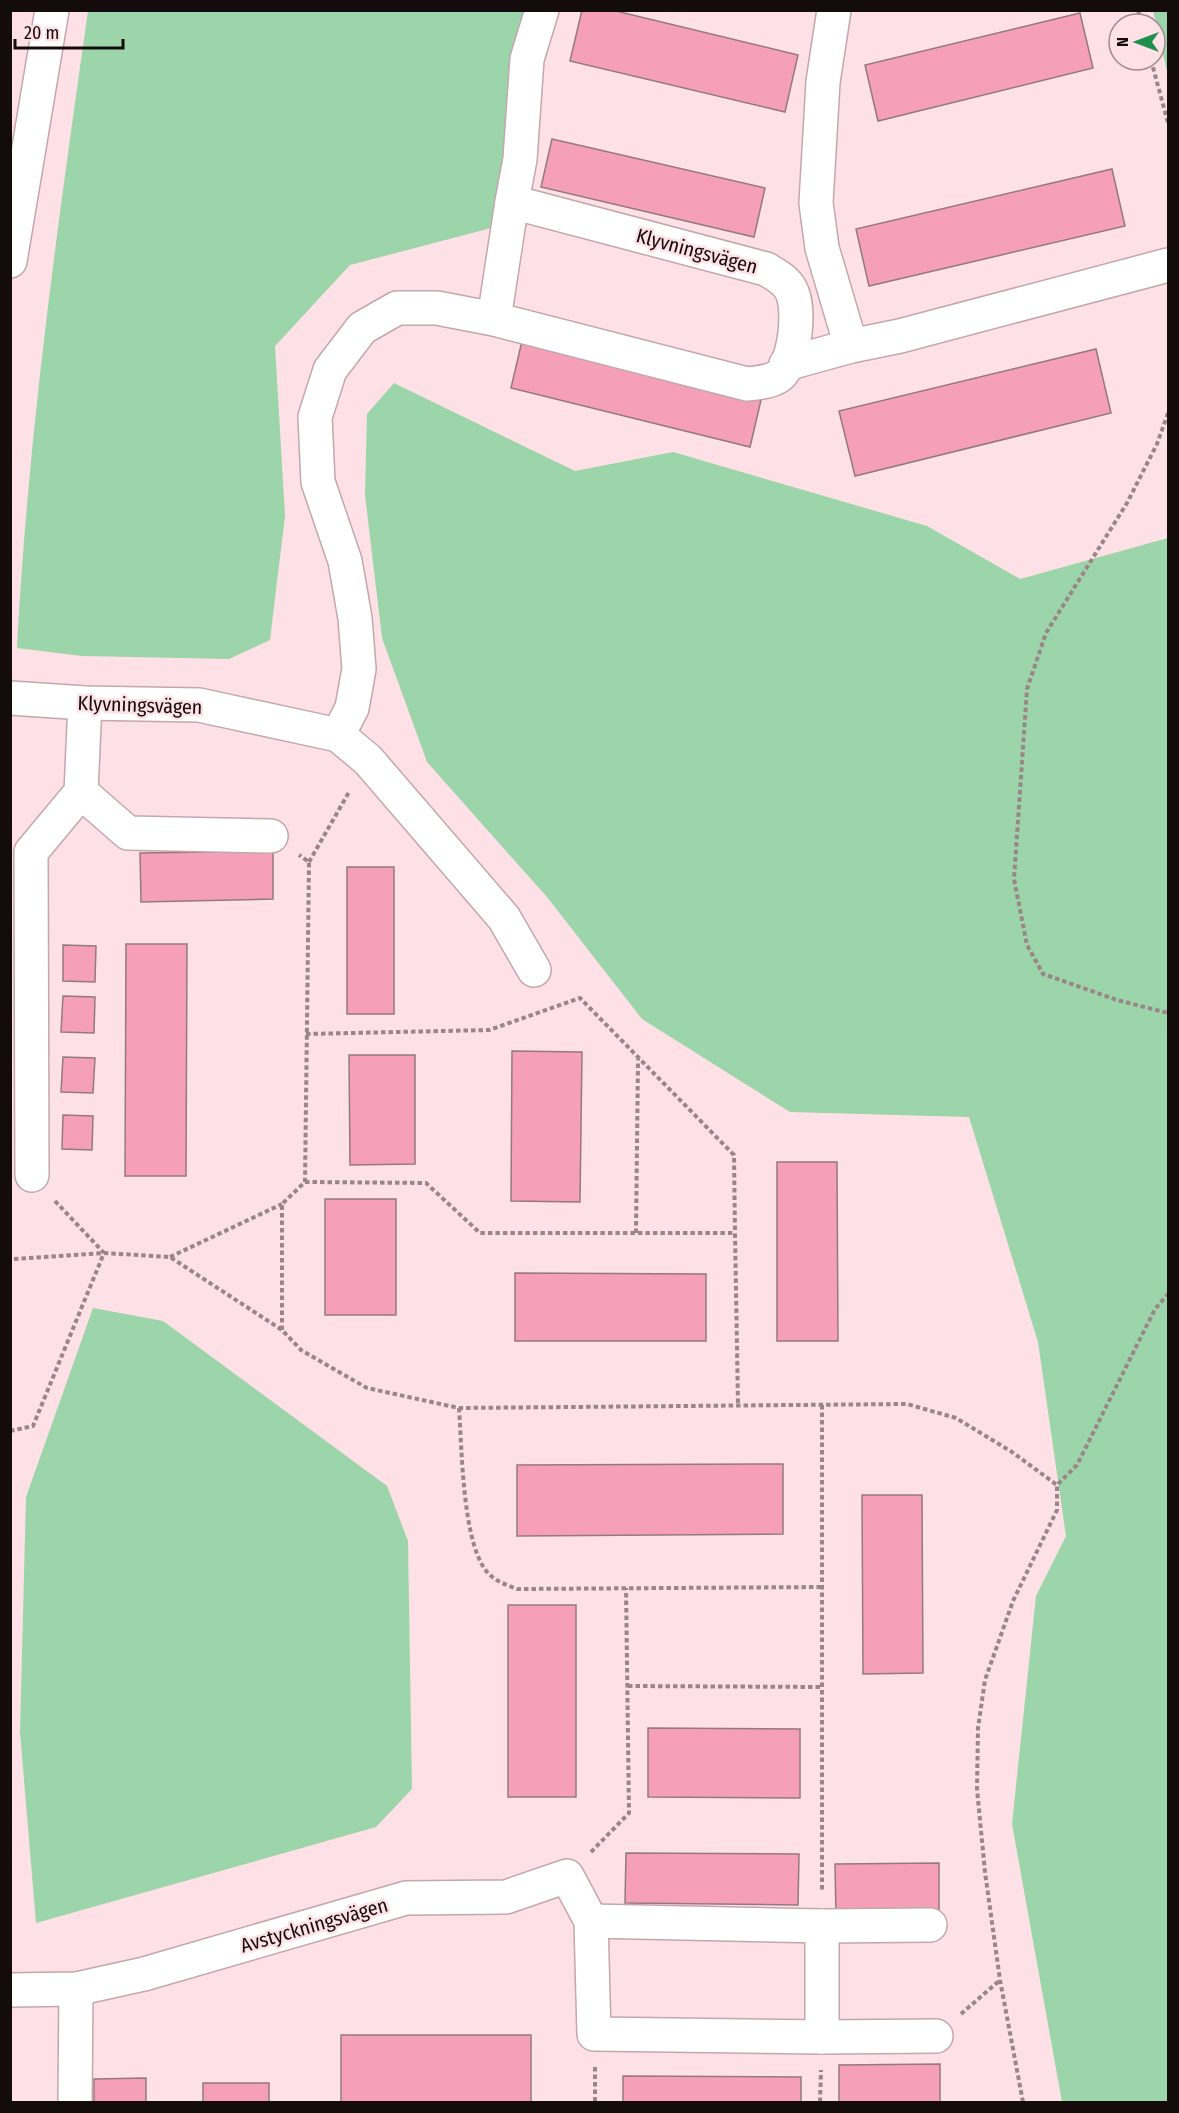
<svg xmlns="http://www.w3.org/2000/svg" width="1179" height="2113" viewBox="0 0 1179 2113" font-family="'Fira Sans Condensed',sans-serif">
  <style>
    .green { fill: #9cd5a9 }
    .building { fill: #f59fb8; stroke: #947980; stroke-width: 1.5 }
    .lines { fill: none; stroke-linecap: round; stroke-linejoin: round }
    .minor-casing { stroke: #c3a7ae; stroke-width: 36 }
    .path { stroke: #9a858a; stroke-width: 4; stroke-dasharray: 4.5 3; stroke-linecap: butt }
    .minor { stroke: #fff; stroke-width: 33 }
    .labels { text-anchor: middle; stroke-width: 5; stroke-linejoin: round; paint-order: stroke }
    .street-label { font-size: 20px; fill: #140b0d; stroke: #fee0e7 }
  </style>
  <rect width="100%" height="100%" fill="#fee0e7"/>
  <g class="green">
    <path d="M88,11H525L495,227L350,265L275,346L285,516L270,640L229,659L82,656L17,648C28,434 58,222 88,11Z"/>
    <polygon points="1153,11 1168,11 1168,76"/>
    <polygon points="394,383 575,471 673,452 927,526 1020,579 1168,538 1168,2102 1062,2102 1012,1824 1036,1596 1066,1536 1038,1342 969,1117 790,1112 642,1019 547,897 427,762 382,638 365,495 367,414"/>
    <polygon points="93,1308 163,1321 387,1486 408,1541 412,1789 376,1827 36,1923 20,1732 26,1497"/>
  </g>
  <g class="building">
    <polygon points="582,10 612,10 798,55 785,112 570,61"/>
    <polygon points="1080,13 1093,68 878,121 865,65"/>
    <polygon points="552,139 765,188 754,237 541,187"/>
    <polygon points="1112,169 1125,226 869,286 856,229"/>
    <polygon points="522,341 761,400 750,447 511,388"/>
    <polygon points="1096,349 1111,413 855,476 839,411"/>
    <polygon points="273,851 273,899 141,902 140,853"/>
    <rect x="347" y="867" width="47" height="147"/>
    <polygon points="126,944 187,944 186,1176 125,1176"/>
    <polygon points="63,945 96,946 95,982 63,981"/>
    <polygon points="63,996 95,997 94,1033 61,1032"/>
    <polygon points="512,1051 582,1052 580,1202 511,1201"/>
    <polygon points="349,1055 415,1055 415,1164 350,1165"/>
    <polygon points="63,1057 95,1058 93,1093 61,1092"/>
    <polygon points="63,1115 93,1116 92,1150 62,1149"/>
    <polygon points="777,1162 837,1162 838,1341 777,1341"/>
    <rect x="325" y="1199" width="71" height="116"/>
    <polygon points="515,1273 706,1274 706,1341 515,1341"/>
    <polygon points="783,1464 783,1534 517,1536 517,1465"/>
    <polygon points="862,1495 922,1495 923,1673 863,1674"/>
    <rect x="508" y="1605" width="68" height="192"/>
    <polygon points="648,1728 800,1729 800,1798 648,1797"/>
    <polygon points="626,1853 799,1854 798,1905 625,1903"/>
    <polygon points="939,1863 939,1914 836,1915 835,1864"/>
    <rect x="341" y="2035" width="190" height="67"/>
    <polygon points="940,2064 940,2102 839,2102 839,2065"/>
    <polygon points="623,2076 801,2077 801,2102 623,2102"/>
    <polygon points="146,2078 146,2102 94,2102 94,2079"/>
    <rect x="203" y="2083" width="66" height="19"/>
  </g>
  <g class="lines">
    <g class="minor-casing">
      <g id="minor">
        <polyline points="834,10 823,82 816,203 822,248 851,346 900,336 1168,265"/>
        <polyline points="512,202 520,159 527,59 542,10"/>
        <polyline points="10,261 52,10"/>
        <polyline points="786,364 851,346"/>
        <polyline points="10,698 85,703 199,705 338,735 368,760 504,918 534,970"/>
        <path d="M338,735L352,708L359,669L355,618L345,561L318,482L315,417L330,370L362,328L397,308H437L494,319L747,384C757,383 770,382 779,376C795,363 801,308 791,290C786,280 776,275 766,269L512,202L494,319"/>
        <polyline points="81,792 128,833 271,836"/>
        <polyline points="32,1175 31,852 81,792 85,703"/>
        <polyline points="822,1926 930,1925"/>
        <polyline points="10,1990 76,1989 144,1974 406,1898 506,1897 567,1876 591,1921 594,2034 822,2037 822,1926 591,1921"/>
        <polyline points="822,2037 936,2036"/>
        <polyline points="75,2102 76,1989"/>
      </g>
    </g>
    <g class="path">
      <polyline points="1138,10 1142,24"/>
      <polyline points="1151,60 1168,123"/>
      <polyline points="1168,413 1157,444 1127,503 1046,633 1027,689 1014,879 1027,945 1043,974 1117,1000 1168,1013"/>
      <polyline points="309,862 349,792"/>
      <polyline points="306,1034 489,1030 580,998 734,1155 735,1233"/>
      <polyline points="305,1182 426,1183 480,1233 735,1233 738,1404"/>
      <polyline points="636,1233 638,1059"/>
      <polyline points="170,1257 282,1204"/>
      <polyline points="14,1259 104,1253 170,1257 282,1330 301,1350 367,1388 459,1408 907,1404 956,1418 1012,1452 1057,1485"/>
      <polyline points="282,1330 282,1204 305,1182 309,862 299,855"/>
      <polyline points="822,1405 822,1892"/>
      <path d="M459,1408C462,1447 462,1548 489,1574C497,1582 507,1585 517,1589L822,1587"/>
      <polyline points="10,1431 33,1426 104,1253 55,1201"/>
      <polyline points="628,1686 823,1687"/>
      <polyline points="591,1852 629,1813 626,1588"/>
      <polyline points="961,2014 1000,1980"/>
      <polyline points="595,2067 595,2102"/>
      <polyline points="820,2102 821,2070"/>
      <polyline points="1023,2102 1000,1980 985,1872 977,1789 978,1728 985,1680 1013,1601 1057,1510 1057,1485 1077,1465 1155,1309 1168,1294"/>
    </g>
    <use href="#minor" class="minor"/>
  </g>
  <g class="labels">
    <g class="street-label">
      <text transform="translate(697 251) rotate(15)" y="7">Klyvningsvägen</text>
      <text transform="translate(140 705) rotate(2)" y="7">Klyvningsvägen</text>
      <text transform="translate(314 1925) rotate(-16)" y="7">Avstyckningsvägen</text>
    </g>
  </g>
  <rect width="1179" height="2113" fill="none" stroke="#140b0d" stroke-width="24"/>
  <g transform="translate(1137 42) rotate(270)"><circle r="28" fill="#fee0e7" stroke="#a08b90" stroke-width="1.5"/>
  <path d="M0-4.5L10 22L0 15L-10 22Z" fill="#1d914b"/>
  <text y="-9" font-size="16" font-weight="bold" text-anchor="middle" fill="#140b0d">N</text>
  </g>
  <path d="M15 39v9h108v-9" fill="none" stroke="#140b0d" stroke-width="3"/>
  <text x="24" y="39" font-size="18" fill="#140b0d" stroke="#fee0e7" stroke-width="4.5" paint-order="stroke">20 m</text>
</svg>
